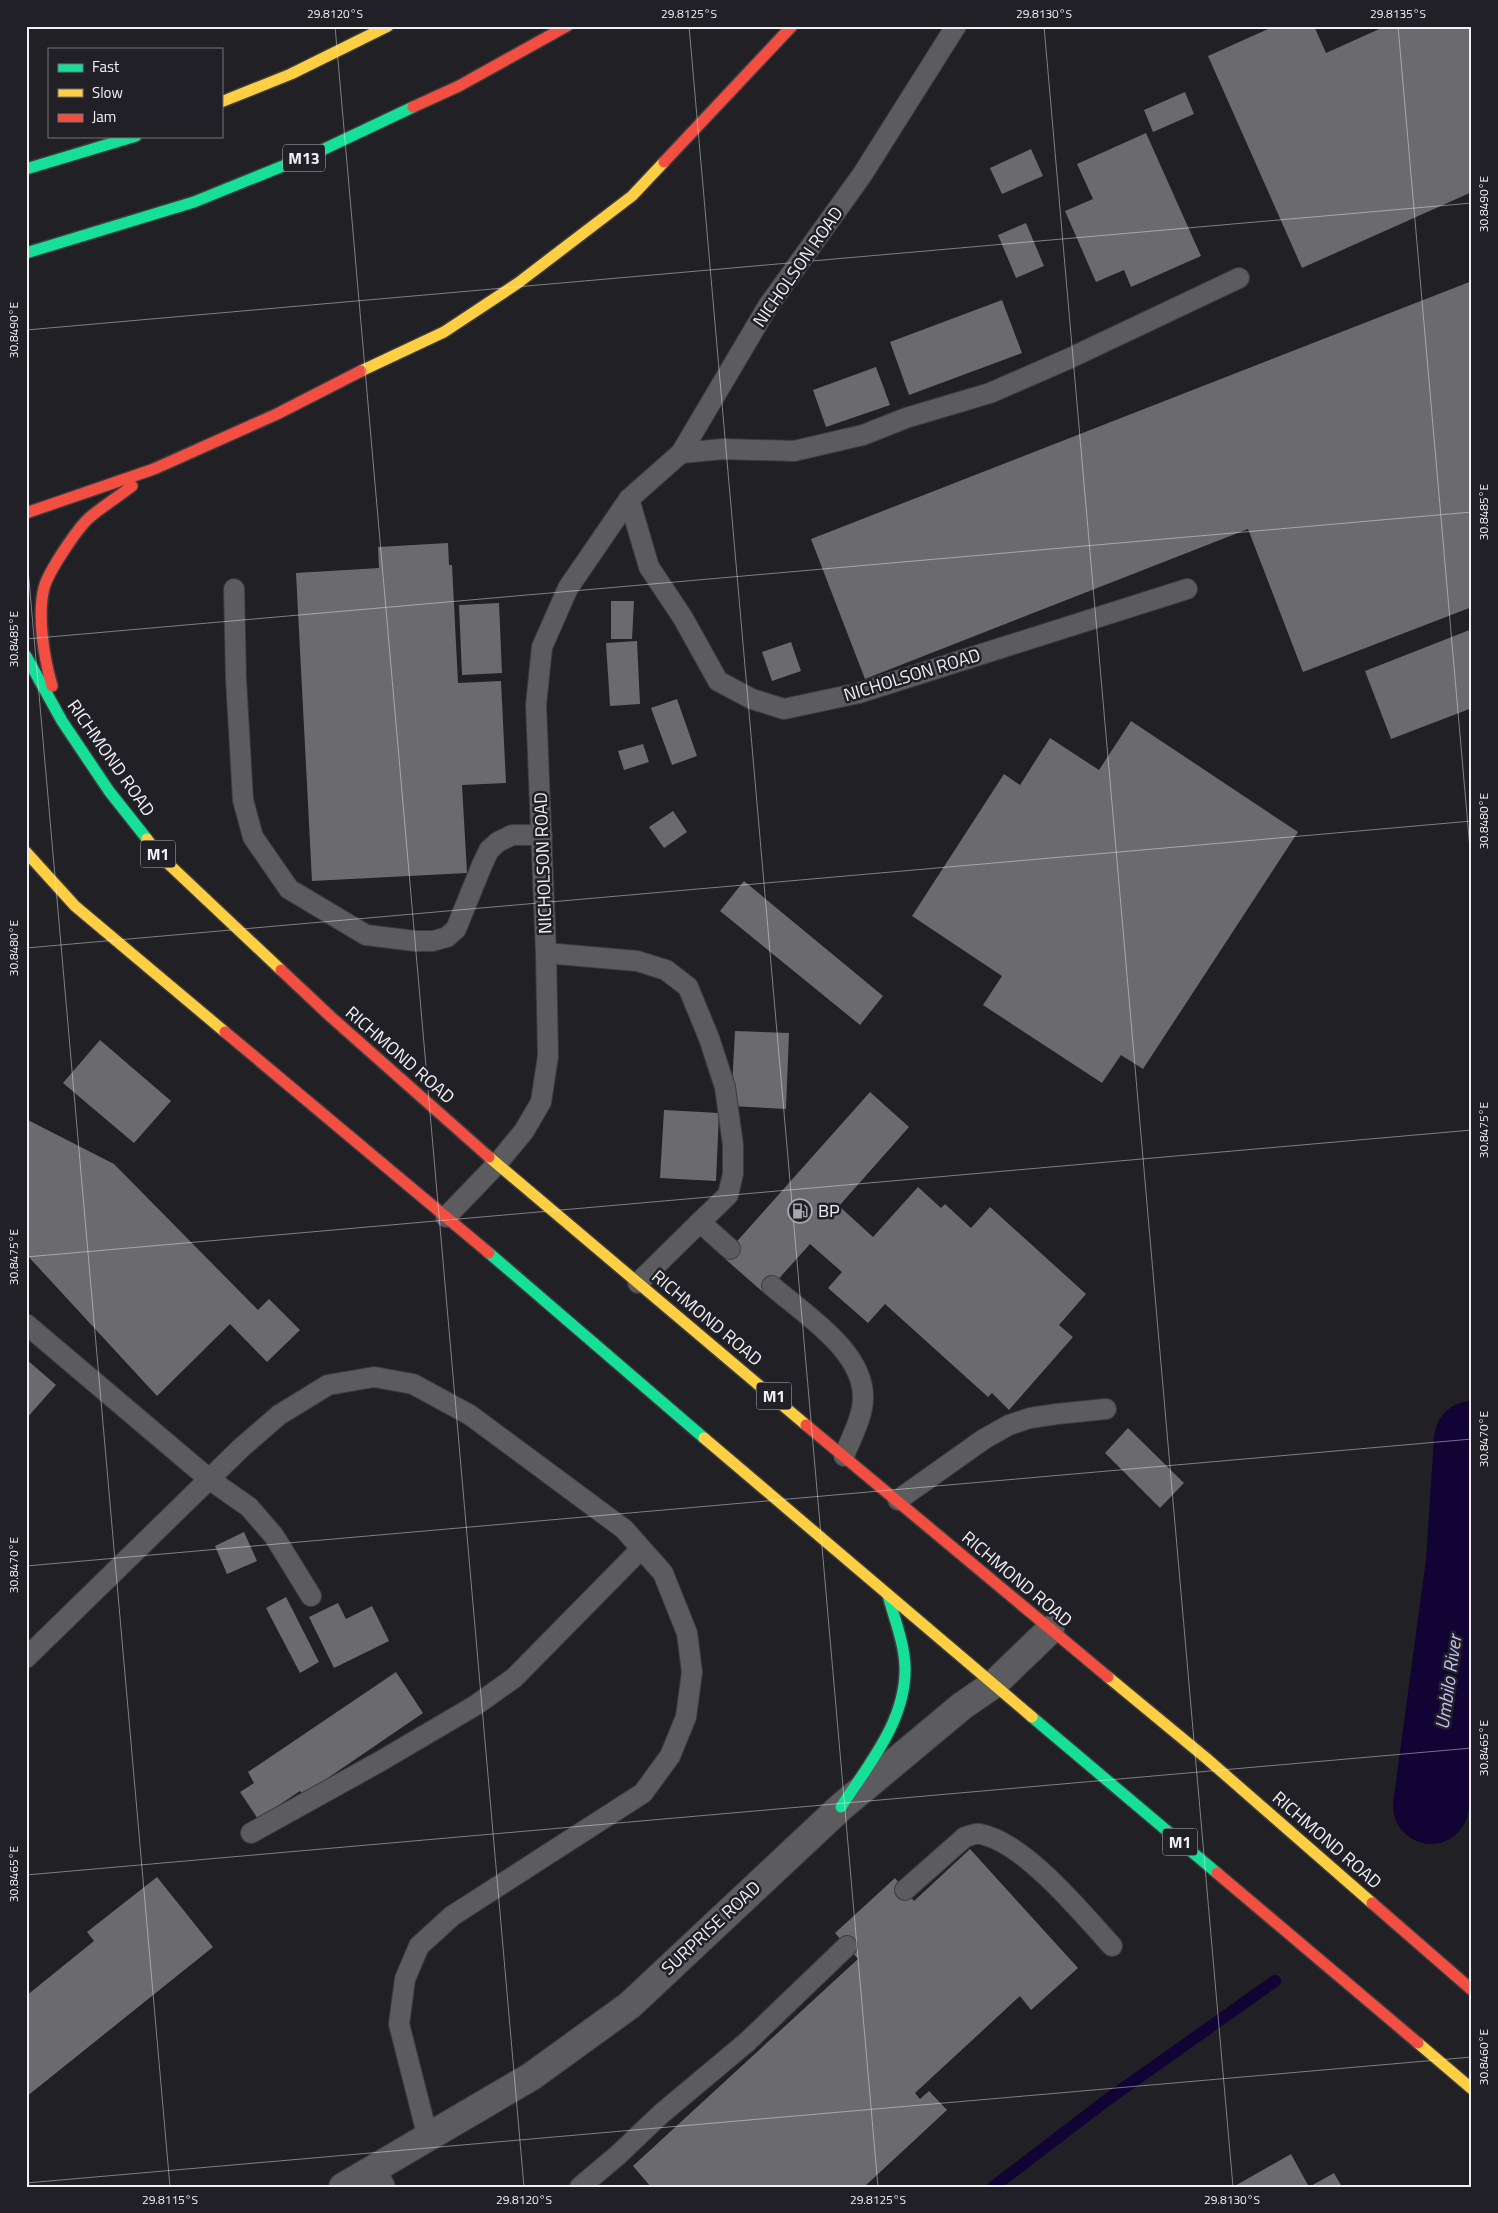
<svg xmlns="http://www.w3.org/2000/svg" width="1498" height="2213" viewBox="0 0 1498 2213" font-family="'Titillium Web',sans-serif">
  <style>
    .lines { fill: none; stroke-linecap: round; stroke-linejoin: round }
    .stream { stroke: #120335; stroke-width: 12 }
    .river { stroke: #120335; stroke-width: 76 }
    .building { fill: #6b6b6f }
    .lane-casing { stroke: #3d3d40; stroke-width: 22 }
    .street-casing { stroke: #3d3d40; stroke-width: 30 }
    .fast-casing { stroke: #3d3d40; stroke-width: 14 }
    .slow-casing { stroke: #3d3d40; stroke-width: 14 }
    .jam-casing { stroke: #3d3d40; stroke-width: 14 }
    .lane { stroke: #5c5c5e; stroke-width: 20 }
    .street { stroke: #5c5c5e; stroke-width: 28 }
    .fast { stroke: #16e098; stroke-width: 11 }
    .slow { stroke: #ffcf43; stroke-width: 11 }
    .jam { stroke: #f24e42; stroke-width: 11 }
    .ticks { fill: none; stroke: #f1f1f5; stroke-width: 1; stroke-opacity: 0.45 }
    .labels { text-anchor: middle; stroke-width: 5; stroke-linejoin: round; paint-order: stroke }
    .shield { fill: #202026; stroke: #b2b2b7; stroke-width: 1 }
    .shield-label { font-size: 16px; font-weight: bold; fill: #f1f1f5 }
    .street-label { font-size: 18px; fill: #f1f1f5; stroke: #202026 }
    .poi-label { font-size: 18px; fill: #f1f1f5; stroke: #202026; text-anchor: start }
    .water-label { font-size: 19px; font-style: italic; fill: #c3bff9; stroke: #202026 }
    .neatline { fill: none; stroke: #f1f1f5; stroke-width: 2 }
    .ticks-label { font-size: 12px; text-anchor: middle; fill: #f1f1f5 }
  </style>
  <rect width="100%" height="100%" fill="#212125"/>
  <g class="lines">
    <g class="stream">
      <polyline points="1430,1838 1431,1806"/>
      <polyline points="993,2187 1107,2100 1275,1981"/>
    </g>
    <polyline class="river" points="1431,1806 1464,1562 1472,1439"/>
  </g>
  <g class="building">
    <polygon points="1275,26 1314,26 1326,53 1386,26 1472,26 1472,192 1302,268 1208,56"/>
    <polygon points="1185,92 1194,114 1153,132 1144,110"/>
    <polygon points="1146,133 1201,256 1131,287 1124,270 1096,282 1065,211 1093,199 1077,164"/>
    <polygon points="1031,149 1043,176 1002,194 990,168"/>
    <polygon points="1026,223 1044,266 1016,278 998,235"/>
    <polygon points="1472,281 1472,607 1303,672 1248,529 865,679 811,539"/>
    <polygon points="1002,300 1022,353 909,395 890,342"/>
    <polygon points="876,367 890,405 826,427 813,390"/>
    <polygon points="448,543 449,565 452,565 458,683 501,681 506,783 462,785 467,873 312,881 296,573 379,568 378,547"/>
    <polygon points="611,601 634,601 632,639 611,639"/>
    <polygon points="499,603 502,673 462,675 459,605"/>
    <polygon points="1472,629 1472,708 1391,739 1365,671"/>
    <polygon points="637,641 640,704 610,706 606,643"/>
    <polygon points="791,642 801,671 772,681 762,652"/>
    <polygon points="677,699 697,756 672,765 651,708"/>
    <polygon points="1131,721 1298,832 1143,1069 1121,1055 1102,1083 983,1005 1002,976 912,916 1004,774 1020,785 1050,738 1099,770"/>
    <polygon points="643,744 649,762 624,770 618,751"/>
    <polygon points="673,811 687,832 664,848 649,827"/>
    <polygon points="744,881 883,996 860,1025 720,911"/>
    <polygon points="735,1031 789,1033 786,1109 731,1106"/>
    <polygon points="100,1040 171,1101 134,1143 63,1083"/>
    <polygon points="870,1092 909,1127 839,1206 873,1237 918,1187 941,1208 945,1204 971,1228 990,1207 1086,1294 1059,1325 1073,1337 1009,1410 992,1393 988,1397 885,1304 868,1323 828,1288 842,1272 810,1244 765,1294 723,1257"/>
    <polygon points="664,1110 719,1113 716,1181 660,1178"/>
    <polygon points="26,1119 114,1164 258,1310 269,1299 300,1330 267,1362 230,1324 157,1396 26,1254"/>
    <polygon points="26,1359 56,1385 26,1419"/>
    <polygon points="1128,1428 1184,1483 1160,1508 1105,1453"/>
    <polygon points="244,1532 257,1561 227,1574 215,1546"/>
    <polygon points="286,1597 319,1662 300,1673 266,1608"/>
    <polygon points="338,1603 346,1619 372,1606 389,1641 334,1668 309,1617"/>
    <polygon points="396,1672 423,1713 303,1795 300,1791 258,1819 240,1792 254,1783 248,1772"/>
    <polygon points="970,1849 1078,1968 1031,2010 1020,1996 915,2093 920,2099 929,2091 947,2110 864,2187 651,2187 633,2166 858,1959 835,1933 895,1878 914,1901"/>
    <polygon points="157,1877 213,1947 26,2097 26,1996 94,1941 87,1932"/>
    <polygon points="1291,2154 1309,2187 1334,2173 1342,2187 1233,2187"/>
  </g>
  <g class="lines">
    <g class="lane-casing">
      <g id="lane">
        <polyline points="681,453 723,449 794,451 863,435 906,418 990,393 1068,359 1239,278"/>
        <polyline points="629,499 649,567 683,618 718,681 752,699 784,709 859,693 1187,589"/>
        <polyline points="234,589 236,679 243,800 253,837 289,889 366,935 415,941 433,941 447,937 456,929 482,865 489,850 498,842 512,835 542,835"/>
        <polyline points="546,953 637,961 666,970 688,987 709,1038 725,1087 733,1145 733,1174 728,1195 700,1222"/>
        <polyline points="446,1217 497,1164 524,1131 541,1102 548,1056 546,953 536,705 542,647 568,588 629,499 681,453 768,306 862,175 956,26"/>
        <polyline points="638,1283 700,1222 730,1249"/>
        <path d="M772,1286C804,1314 864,1351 863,1398C863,1417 851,1438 844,1456"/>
        <polyline points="26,1324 209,1479 249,1507 274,1536 311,1596"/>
        <polyline points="898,1500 984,1439 1009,1425 1030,1418 1057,1414 1106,1409"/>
        <polyline points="26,1658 241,1448 279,1415 328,1385 374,1377 413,1384 470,1415 624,1529 663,1573 687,1633 692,1672 686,1717 670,1756 643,1793 452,1916 419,1946 405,1979 399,2024 428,2138"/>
        <polyline points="251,1833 379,1762 476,1705 514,1678 641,1549"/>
        <path d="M905,1890L965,1837C970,1836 975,1833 980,1834C1024,1842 1082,1913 1112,1946"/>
        <polyline points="376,2168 385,2187"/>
        <polyline points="580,2187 618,2155 661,2114 747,2042 847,1946"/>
      </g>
    </g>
    <g class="street-casing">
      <polyline id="street" points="343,2187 532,2076 630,2005 841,1807 962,1706 994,1684 1050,1630"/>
    </g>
    <g class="fast-casing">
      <g id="fast">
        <polyline points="26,169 136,136"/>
        <polyline points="26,253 194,202 320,151 413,107"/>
        <polyline points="26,656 62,721 109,791 147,839"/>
        <polyline points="489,1253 704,1438"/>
        <polyline points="1032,1717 1217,1873"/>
        <path d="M841,1807C868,1765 907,1720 905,1666C904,1642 894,1618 888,1595"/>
      </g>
    </g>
    <g class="slow-casing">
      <g id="slow">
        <polyline points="221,102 291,74 388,26"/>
        <polyline points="361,371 444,332 518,283 632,196 664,162"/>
        <polyline points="147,839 159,855 281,970"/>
        <polyline points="26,852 75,906 225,1032"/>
        <polyline points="489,1157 806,1425"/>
        <polyline points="704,1438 1032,1717"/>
        <polyline points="1108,1677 1206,1758 1372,1903"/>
        <polyline points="1418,2043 1472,2089"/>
      </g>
    </g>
    <g class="jam-casing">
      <g id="jam">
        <polyline points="413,107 459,86 567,26"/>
        <polyline points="664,162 792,26"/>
        <polyline points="26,513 154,469 277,414 361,371"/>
        <path d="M52,686C44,658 37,616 44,588C48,572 77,529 89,518C103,506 118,497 132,486"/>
        <polyline points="281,970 331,1017 489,1157"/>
        <polyline points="225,1032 489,1253"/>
        <polyline points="806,1425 1108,1677"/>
        <polyline points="1217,1873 1418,2043"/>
        <polyline points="1372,1903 1472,1990"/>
      </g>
    </g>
    <use href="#lane" class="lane"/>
    <use href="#street" class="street"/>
    <use href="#fast" class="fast"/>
    <use href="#slow" class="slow"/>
    <use href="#jam" class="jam"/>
  </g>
  <path class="ticks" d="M335,26L524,2187M689,26L878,2187M1044,26L1233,2187M1398,26L1472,872M26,330L1472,203M26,546L170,2187M26,639L1472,512M26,948L1472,821M26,1257L1472,1130M26,1566L1472,1439M26,1875L1472,1748M26,2183L1472,2057"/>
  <defs>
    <g id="fuel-ring" transform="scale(1.25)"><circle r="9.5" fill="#202026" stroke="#a8a8ac" stroke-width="1.5"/><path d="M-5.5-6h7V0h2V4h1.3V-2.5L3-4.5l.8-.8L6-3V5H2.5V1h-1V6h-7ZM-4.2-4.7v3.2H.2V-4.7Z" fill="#a8a8ac"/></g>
  </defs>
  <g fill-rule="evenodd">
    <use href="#fuel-ring" x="800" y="1211"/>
  </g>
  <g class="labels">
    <g class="shield">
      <rect x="283" y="144.5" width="42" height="27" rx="4"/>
      <rect x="140.5" y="840.5" width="35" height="27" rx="4"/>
      <rect x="756.5" y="1382.5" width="35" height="27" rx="4"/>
      <rect x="1162.5" y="1828.5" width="35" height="27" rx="4"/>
    </g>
    <g class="shield-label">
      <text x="304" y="164">M13</text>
      <text x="158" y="860">M1</text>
      <text x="774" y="1402">M1</text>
      <text x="1180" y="1848">M1</text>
    </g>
    <g class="street-label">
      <text transform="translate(798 267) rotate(-55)" y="6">NICHOLSON ROAD</text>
      <text transform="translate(912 675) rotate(-17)" y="6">NICHOLSON ROAD</text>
      <text transform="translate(111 758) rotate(55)" y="6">RICHMOND ROAD</text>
      <text transform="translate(543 863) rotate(-92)" y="6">NICHOLSON ROAD</text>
      <text transform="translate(400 1055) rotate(41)" y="6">RICHMOND ROAD</text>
      <text transform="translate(707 1318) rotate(40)" y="6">RICHMOND ROAD</text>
      <text transform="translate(1017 1579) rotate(40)" y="6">RICHMOND ROAD</text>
      <text transform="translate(1327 1840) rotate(41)" y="6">RICHMOND ROAD</text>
      <text transform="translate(711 1928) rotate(-43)" y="6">SURPRISE ROAD</text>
    </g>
    <g class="poi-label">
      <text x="818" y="1217">BP</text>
    </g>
    <g class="water-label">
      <text transform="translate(1448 1682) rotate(-82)" y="7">Umbilo River</text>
    </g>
  </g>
  <rect width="1498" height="2213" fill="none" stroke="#202026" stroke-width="55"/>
  <rect x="48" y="48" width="175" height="90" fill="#202026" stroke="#747479"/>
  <rect x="58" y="64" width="25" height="8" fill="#16e098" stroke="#747479"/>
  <text x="92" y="72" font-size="15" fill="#f1f1f5">Fast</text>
  <rect x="58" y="89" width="25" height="8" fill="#ffcf43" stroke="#747479"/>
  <text x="92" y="98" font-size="15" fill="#f1f1f5">Slow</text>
  <rect x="58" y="114" width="25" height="8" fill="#f24e42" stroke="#747479"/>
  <text x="92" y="122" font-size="15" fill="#f1f1f5">Jam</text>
  <rect x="28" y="28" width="1442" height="2158" class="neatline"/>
  <g class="ticks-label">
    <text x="335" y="18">29.8120°S</text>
    <text x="689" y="18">29.8125°S</text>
    <text x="1044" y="18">29.8130°S</text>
    <text x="1398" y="18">29.8135°S</text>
    <text transform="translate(1484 204) rotate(-90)" y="4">30.8490°E</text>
    <text transform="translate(14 330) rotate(-90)" y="4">30.8490°E</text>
    <text transform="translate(1484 512) rotate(-90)" y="4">30.8485°E</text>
    <text transform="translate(14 639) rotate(-90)" y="4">30.8485°E</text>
    <text transform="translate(1484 821) rotate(-90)" y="4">30.8480°E</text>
    <text transform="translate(14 948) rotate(-90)" y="4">30.8480°E</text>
    <text transform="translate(1484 1130) rotate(-90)" y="4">30.8475°E</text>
    <text transform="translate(14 1257) rotate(-90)" y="4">30.8475°E</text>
    <text transform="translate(1484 1439) rotate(-90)" y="4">30.8470°E</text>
    <text transform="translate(14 1565) rotate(-90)" y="4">30.8470°E</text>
    <text transform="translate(1484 1748) rotate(-90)" y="4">30.8465°E</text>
    <text transform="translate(14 1874) rotate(-90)" y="4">30.8465°E</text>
    <text transform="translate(1484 2057) rotate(-90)" y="4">30.8460°E</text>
    <text x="170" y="2204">29.8115°S</text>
    <text x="524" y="2204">29.8120°S</text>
    <text x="878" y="2204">29.8125°S</text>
    <text x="1232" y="2204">29.8130°S</text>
  </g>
</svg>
